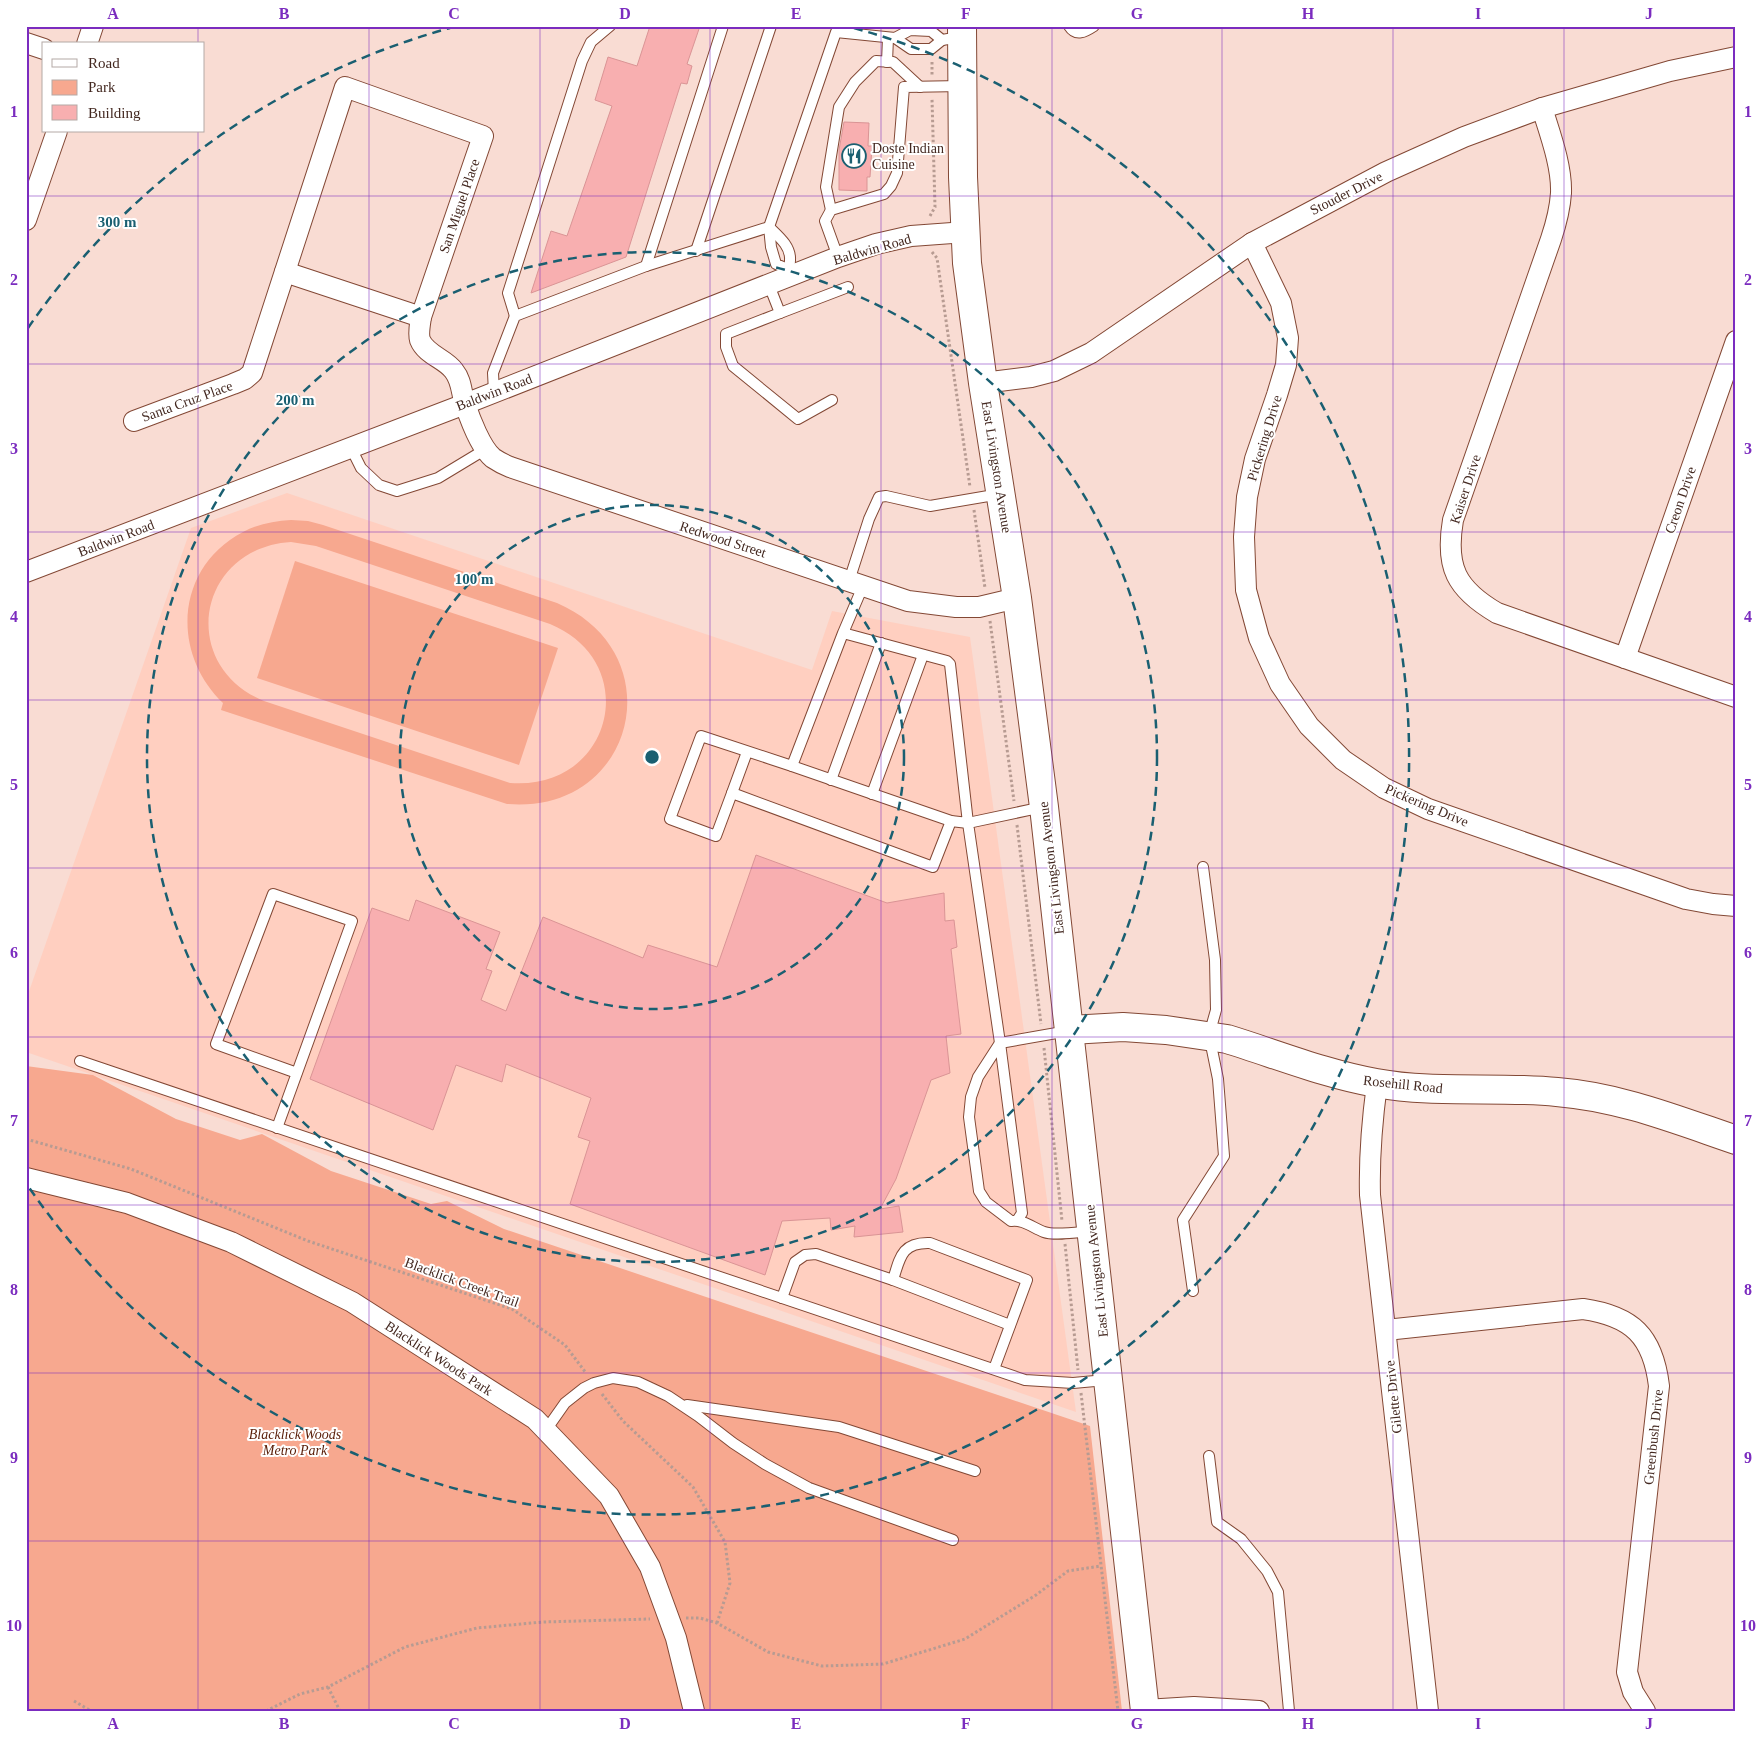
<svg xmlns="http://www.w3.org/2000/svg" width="1762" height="1737" viewBox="0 0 1762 1737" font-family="'Times New Roman',serif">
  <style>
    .built { fill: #ffcfc0 }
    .green { fill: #f7a88f; fill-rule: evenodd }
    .building { fill: #f8afb0; stroke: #da9495 }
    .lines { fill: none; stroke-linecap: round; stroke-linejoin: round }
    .lane-casing { stroke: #834835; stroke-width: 12 }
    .street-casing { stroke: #834835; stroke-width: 22 }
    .secondary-casing { stroke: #834835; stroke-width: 30 }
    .path { stroke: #b79b92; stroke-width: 3; stroke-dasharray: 2.5 2.5; stroke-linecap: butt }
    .lane { stroke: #fff; stroke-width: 10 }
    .street { stroke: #fff; stroke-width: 20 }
    .secondary { stroke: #fff; stroke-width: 28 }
    .grid { fill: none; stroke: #7b2cbf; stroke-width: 1; stroke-opacity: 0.55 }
    .ring { fill: none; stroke: #1a5f71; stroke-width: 2.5; stroke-dasharray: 9 6 }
    .labels { text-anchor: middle; stroke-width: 4; stroke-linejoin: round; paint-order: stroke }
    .poi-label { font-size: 14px; fill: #432820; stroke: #fff; text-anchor: start }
    .street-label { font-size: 14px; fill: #432820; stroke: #fff }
    .park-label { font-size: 14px; font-style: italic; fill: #591d07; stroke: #fff }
    .centre { fill: #1a5f71; stroke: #fff; stroke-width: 2.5 }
    .ring-label { font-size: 15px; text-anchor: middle; font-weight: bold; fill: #1a5f71; stroke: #fff; stroke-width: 4; stroke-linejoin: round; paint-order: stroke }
    .neatline { fill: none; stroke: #7b2cbf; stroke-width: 2 }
    .grid-label { font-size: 16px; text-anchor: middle; font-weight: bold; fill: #7b2cbf }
  </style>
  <rect width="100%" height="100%" fill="#f9dcd3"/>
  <polygon class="built" points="287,493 812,670 832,611 970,637 1076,1412 26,1052 26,1000 191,528"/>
  <g class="green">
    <path d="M291,520L308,521L323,525L557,603C675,654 635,815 507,804L221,710L223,703C170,652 176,567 243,532C258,524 274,521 291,520ZM291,542L316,546L550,624C644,663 612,791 510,783L264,701C177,665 197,548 291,542Z"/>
    <polygon points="295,561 558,648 519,765 257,678"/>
    <polygon points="26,1066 93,1075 176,1119 240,1140 262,1134 331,1171 431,1204 447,1201 504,1229 1090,1426 1122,1711 26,1711"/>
  </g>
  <g class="building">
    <polygon points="650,26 700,26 687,64 692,66 687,84 681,83 626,257 531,293 551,231 567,236 612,106 595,100 608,57 637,66"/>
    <polygon points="844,122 869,123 868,146 872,146 870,177 867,177 867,191 839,190 839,150"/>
    <polygon points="756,855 887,903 944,893 945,921 954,920 957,947 951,949 961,1034 946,1036 950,1073 931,1080 896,1179 880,1209 899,1206 903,1232 854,1237 855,1226 831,1230 830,1218 782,1221 765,1275 570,1204 590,1141 578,1137 591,1098 506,1064 502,1082 456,1065 433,1130 310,1079 372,908 409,921 416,900 500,932 486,969 492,971 481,1000 506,1011 543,917 643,958 648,945 717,967"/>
  </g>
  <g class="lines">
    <g class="lane-casing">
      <g id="lane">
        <path d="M1069,26C1076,37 1085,32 1094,26"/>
        <polyline points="895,38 910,30 931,31 942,40 948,39"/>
        <polyline points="887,62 888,38"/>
        <polyline points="831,210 826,187 839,107 855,82 876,61 893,62 920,87"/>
        <path d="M769,227C778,236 791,246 790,260C790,266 788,269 790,276"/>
        <polyline points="696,251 771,26"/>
        <polyline points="838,257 825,221 831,210 884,194 891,186 897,173 904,87 962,86"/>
        <polyline points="646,266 723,26"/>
        <polyline points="788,269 776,264 771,247 769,227 836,32 895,38 911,49 931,49 942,40"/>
        <polyline points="769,285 780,313 726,334 726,347 733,366 798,419 832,400"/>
        <polyline points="780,313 848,287"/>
        <polyline points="515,316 508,293 582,61 591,42 610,26"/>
        <polyline points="494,392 493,373 515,316 646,266 769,227"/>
        <polyline points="351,448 361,468 379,485 397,491 438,478 486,449"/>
        <polyline points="849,581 869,519 879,497 886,496 930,506 1000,494"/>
        <polyline points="843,633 792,766 951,821 968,823 950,664 947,661 843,633 863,586"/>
        <polyline points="792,766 701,736 670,819 716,836 732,793 933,867 951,821"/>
        <polyline points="831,780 881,643"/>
        <polyline points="732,793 747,752"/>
        <polyline points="872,794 923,655"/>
        <polyline points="1043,807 968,823 1000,1043 1068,1031"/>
        <polyline points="80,1061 1025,1380 1073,1383 1106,1380"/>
        <polyline points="277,1128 352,921 273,894 216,1044 297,1073"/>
        <path d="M1018,1219L1022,1213L1000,1043L978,1077L971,1097L969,1117L979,1191L986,1202L1011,1221C1023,1219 1033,1228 1044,1232C1055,1236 1079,1232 1091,1231"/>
        <polyline points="893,1280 1010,1325"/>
        <polyline points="1193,1291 1183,1220 1224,1156 1218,1079 1209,1035 1216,1010 1215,960 1203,867"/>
        <path d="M782,1298L795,1262L805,1255L816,1254L893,1280C900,1257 902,1242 930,1243L1027,1280L994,1369"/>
        <polyline points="687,1405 839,1427 975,1471"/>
        <polyline points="546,1430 565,1403 584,1388 594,1383 613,1378 638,1382 668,1396 698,1416 733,1443 765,1464 809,1488 953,1540"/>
        <polyline points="1209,1456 1217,1522 1241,1539 1267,1571 1278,1592 1289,1711"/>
      </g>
    </g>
    <g class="street-casing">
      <g id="street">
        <polyline points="26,43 44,49"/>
        <polyline points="87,44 93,26"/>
        <path d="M1542,108C1550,134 1562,166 1561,193C1560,209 1556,224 1551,239L1453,520C1445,567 1456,589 1497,613L1736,697"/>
        <polyline points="26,220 57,131"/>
        <polyline points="1252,243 1281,303 1288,338 1286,365 1277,395 1255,459 1247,497 1244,537 1246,590 1259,638 1280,684 1309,726 1343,760 1384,788 1428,809 1686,899 1713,904 1736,906"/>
        <polyline points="285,272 421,317"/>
        <polyline points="983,383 1031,377 1054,371 1091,353 1252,243 1386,172 1464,137 1542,108 1670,71 1736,57"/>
        <path d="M134,421L233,384L245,379L252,373L345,87L483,136L421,317C420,324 418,334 420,340C426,355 446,359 454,371C462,381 461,392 465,404C470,419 481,448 493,458C499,462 505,465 510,467L908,601L956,607H979L1017,598"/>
        <polyline points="26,572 465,404 838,257 876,244 911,236 966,232"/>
        <polyline points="1625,658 1736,341"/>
        <path d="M1377,1084C1372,1121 1369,1157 1370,1195L1428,1711"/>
        <polyline points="26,1178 127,1203 231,1242 352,1302 535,1419 609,1496 650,1567 676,1638 694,1711"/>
        <path d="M1386,1330L1583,1309C1632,1316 1653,1336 1659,1386L1627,1672L1633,1692L1645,1711"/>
        <polyline points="1145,1710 1194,1707 1259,1711"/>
      </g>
    </g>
    <g class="secondary-casing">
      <g id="secondary">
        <polyline points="962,26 963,177 967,263 983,383 1017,598 1044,807 1145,1711"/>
        <path d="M1070,1030L1123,1027L1166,1030L1227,1039C1276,1054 1325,1074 1376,1083C1435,1094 1497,1086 1557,1092C1620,1097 1677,1120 1736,1140"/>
      </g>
    </g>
    <g class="path">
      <polyline points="932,62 932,76"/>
      <polyline points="930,216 935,207 932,99"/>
      <polyline points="932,252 937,258 970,487"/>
      <polyline points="974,510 985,588"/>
      <polyline points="990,621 1014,801"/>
      <polyline points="1017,825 1041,1024"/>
      <polyline points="1044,1048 1062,1221"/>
      <polyline points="26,1139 131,1169 308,1241 512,1309 565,1345 586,1373"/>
      <polyline points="1065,1244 1078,1370"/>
      <polyline points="1081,1393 1118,1711"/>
      <polyline points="602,1394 623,1421 693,1487 725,1542 730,1583 717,1623"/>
      <polyline points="686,1618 700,1618 717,1623 768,1652 822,1666 883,1664 965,1639 1036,1595 1068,1571 1101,1566"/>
      <polyline points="328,1687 340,1711"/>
      <polyline points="74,1701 91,1711"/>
      <polyline points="266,1711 300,1694 328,1687 405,1647 477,1628 543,1622 650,1619"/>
    </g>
    <use href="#lane" class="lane"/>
    <use href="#street" class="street"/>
    <use href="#secondary" class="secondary"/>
  </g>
  <path class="grid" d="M198,26V44M369,26V1711M540,26V1711M710,26V1711M881,26V1711M1052,26V1711M1222,26V1711M1393,26V1711M1564,26V1711M198,131V1711M26,196H1736M26,364H1736M26,532H1736M26,700H1736M26,868H1736M26,1037H1736M26,1205H1736M26,1373H1736M26,1541H1736"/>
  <g class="ring">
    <circle cx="652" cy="757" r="252"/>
    <circle cx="652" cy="757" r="505"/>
    <path d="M28 328A757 757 0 0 1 450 28M854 28A757 757 0 1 1 28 1186"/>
  </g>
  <defs>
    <g id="restaurant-ring" transform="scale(1.25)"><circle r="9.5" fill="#fff" stroke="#1a5f71" stroke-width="1.5"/><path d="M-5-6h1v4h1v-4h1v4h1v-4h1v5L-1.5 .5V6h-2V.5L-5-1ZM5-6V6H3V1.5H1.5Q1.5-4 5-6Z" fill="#1a5f71"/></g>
  </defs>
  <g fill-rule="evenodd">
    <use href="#restaurant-ring" x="854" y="156"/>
  </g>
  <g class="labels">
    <g class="poi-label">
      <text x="872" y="153">Doste Indian<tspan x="872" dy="16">Cuisine</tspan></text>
    </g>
    <g class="street-label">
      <text transform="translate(1346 193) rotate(-27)" y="5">Stouder Drive</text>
      <text transform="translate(459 206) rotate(-71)" y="5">San Miguel Place</text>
      <text transform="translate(872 249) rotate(-16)" y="5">Baldwin Road</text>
      <text transform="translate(494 392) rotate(-21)" y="5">Baldwin Road</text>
      <text transform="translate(187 401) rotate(-20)" y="5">Santa Cruz Place</text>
      <text transform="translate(1264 438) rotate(-73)" y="5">Pickering Drive</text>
      <text transform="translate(997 467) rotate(81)" y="5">East Livingston Avenue</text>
      <text transform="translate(1465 489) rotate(-72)" y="5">Kaiser Drive</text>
      <text transform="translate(1680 500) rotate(-71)" y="5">Creon Drive</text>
      <text transform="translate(116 538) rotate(-21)" y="5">Baldwin Road</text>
      <text transform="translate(723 539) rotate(18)" y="5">Redwood Street</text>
      <text transform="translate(1427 805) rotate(23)" y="5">Pickering Drive</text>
      <text transform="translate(1051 868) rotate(-97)" y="5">East Livingston Avenue</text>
      <text transform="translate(1403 1084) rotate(6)" y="5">Rosehill Road</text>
      <text transform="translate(1096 1271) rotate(-96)" y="5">East Livingston Avenue</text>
      <text transform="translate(462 1282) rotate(20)" y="5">Blacklick Creek Trail</text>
      <text transform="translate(439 1358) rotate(33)" y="5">Blacklick Woods Park</text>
      <text transform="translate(1393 1397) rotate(-96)" y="5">Gilette Drive</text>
      <text transform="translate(1653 1437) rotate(-84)" y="5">Greenbush Drive</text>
    </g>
    <g class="park-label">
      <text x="295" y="1439">Blacklick Woods<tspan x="295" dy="16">Metro Park</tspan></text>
    </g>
  </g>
  <circle cx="652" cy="757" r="8" class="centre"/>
  <g class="ring-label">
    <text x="117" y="227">300 m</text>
    <text x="295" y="405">200 m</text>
    <text x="474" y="584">100 m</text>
  </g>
  <rect width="1762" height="1737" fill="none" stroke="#ffffff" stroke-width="55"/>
  <rect x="42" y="42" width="162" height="90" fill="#ffffff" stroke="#b4a9a6"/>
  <rect x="52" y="59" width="25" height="8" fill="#ffffff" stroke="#b4a9a6"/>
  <text x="88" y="68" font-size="15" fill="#432820">Road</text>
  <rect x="52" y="80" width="25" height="15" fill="#f7a88f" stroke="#b4a9a6"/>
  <text x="88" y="92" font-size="15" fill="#432820">Park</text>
  <rect x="52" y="105" width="25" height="15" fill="#f8afb0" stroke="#b4a9a6"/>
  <text x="88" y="118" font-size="15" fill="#432820">Building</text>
  <rect x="28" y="28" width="1706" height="1682" class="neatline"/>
  <g class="grid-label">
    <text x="113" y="19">A</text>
    <text x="284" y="19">B</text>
    <text x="454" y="19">C</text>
    <text x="625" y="19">D</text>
    <text x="796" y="19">E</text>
    <text x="966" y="19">F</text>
    <text x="1137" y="19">G</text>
    <text x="1308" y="19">H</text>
    <text x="1478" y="19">I</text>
    <text x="1649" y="19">J</text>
    <text x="14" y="117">1</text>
    <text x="1748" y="117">1</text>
    <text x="14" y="285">2</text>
    <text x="1748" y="285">2</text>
    <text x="14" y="454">3</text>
    <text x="1748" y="454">3</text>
    <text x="14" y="622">4</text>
    <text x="1748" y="622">4</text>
    <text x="14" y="790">5</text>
    <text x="1748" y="790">5</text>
    <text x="14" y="958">6</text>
    <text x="1748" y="958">6</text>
    <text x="14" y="1126">7</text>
    <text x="1748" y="1126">7</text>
    <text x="14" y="1295">8</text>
    <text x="1748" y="1295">8</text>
    <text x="14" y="1463">9</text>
    <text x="1748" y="1463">9</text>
    <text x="14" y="1631">10</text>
    <text x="1748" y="1631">10</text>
    <text x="113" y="1729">A</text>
    <text x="284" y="1729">B</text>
    <text x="454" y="1729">C</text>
    <text x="625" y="1729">D</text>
    <text x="796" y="1729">E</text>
    <text x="966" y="1729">F</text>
    <text x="1137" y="1729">G</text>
    <text x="1308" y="1729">H</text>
    <text x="1478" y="1729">I</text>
    <text x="1649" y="1729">J</text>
  </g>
</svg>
